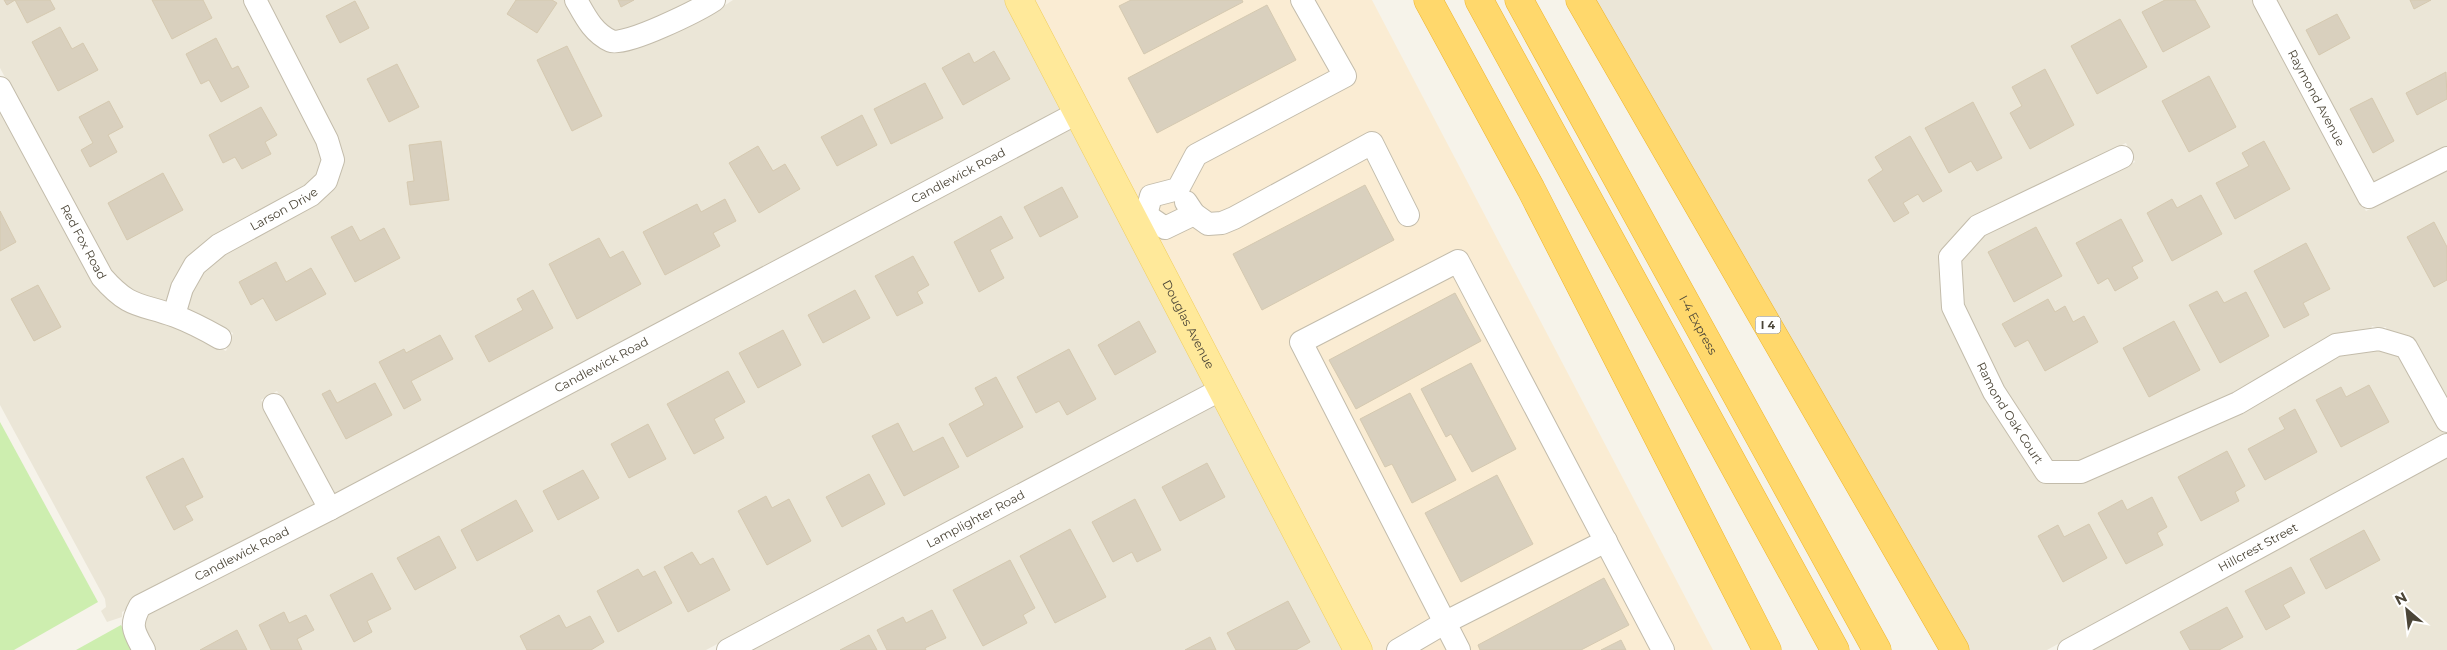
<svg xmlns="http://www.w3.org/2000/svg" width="2447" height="650" viewBox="0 0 2447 650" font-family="Montserrat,sans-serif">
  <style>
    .residential { fill: #ebe6d7 }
    .commercial { fill: #faecd3 }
    .green { fill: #cdeeaf }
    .building { fill: #d9d0be; stroke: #d5c9b0 }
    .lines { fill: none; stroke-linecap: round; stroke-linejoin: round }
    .minor-casing { stroke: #c3bcab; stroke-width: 24 }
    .major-casing { stroke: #f1ce5d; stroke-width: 29 }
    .highway-casing { stroke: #eeb42c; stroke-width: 29 }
    .minor { stroke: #fff; stroke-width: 22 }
    .major { stroke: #ffe99a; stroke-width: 28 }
    .highway { stroke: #ffd86c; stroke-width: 28 }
    .labels { text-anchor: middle; stroke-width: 5; stroke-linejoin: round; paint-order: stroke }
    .shield { fill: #fff; stroke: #817d73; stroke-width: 1 }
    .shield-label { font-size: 11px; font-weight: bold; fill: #4b4537 }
    .street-label { font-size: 12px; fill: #4b4537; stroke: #fff }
  </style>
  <rect width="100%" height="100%" fill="#f6f3ea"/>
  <g class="residential">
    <polygon points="0,0 244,0 318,143 323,159 318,174 167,303 140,296 123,286 110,272 0,68"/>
    <polygon points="265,0 566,0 615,52 641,47 710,15 733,0 1008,0 1064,108 333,496 277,391 261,400 317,504 122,612 122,617 107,622 101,611 106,607 105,599 0,405 0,107 110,301 134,315 171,325 226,351 233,333 186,310 191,293 203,272 224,254 333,189"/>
    <polygon points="587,0 693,0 633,28 614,31 602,25"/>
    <polygon points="1591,0 2253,0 2366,211 2447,170 2447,402 2414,343 2408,337 2387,331 2386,327 2379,328 2372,326 2371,329 2334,335 2233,393 2078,462 2051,461 2002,388 1963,305 1960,261 1984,234 2135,162 2126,143 1973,216 1943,249 1941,256 1945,311 1986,398 2038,477 2047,482 2085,482 2243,412 2340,355 2380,349 2401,356 2444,434 2047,650 1966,650"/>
    <polygon points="2274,0 2447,0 2447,146 2373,184"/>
    <polygon points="1074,127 1209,384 706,650 155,650 143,629 147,615"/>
    <polygon points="1219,403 1348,650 751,650"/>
    <polygon points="2447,457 2447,650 2091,650"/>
  </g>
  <polygon class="commercial" points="1029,0 1372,0 1713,650 1369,650"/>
  <g class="green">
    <polygon points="0,422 98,602 14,650 0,650"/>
    <polygon points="121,625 134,650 76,650"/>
  </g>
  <g class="building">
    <polygon points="4,0 50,0 55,9 27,23 15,0 7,5"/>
    <polygon points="152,0 203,0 212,18 172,39"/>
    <polygon points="516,0 552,0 557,3 537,33 507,14"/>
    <polygon points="618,0 634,0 621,7"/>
    <polygon points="1131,0 1242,0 1243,2 1144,54 1119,6"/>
    <polygon points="2165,0 2195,0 2210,27 2163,52 2142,12"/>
    <polygon points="2410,0 2431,0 2414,9"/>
    <polygon points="355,1 369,28 340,43 326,16"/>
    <polygon points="1267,5 1296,60 1157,133 1128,78"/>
    <polygon points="2337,14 2350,38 2319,55 2306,30"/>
    <polygon points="2120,19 2147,67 2097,94 2071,46"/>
    <polygon points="60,27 72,49 83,43 98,70 58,91 32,42"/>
    <polygon points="216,38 232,69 238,66 249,87 221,102 209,80 201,84 186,54"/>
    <polygon points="567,46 602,116 572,131 537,60"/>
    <polygon points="994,51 1010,79 963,105 942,68 969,53 974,63"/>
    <polygon points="397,64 419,107 389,122 367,79"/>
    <polygon points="2045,69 2074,125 2030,149 2010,113 2022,106 2012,87"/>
    <polygon points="2446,72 2447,99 2417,115 2406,93"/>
    <polygon points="2209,76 2236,127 2189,152 2162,101"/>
    <polygon points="925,83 943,118 891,144 874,109"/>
    <polygon points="2372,98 2394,141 2373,153 2350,109"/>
    <polygon points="109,101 123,127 108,135 117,152 90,167 81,150 93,143 79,117"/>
    <polygon points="1973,102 2002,158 1977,171 1971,161 1949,173 1925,128"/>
    <polygon points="261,107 277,135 265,142 271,154 242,169 235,157 223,163 209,135"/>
    <polygon points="862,115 877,145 837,166 821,137"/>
    <polygon points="1910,136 1942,191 1923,202 1918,194 1903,203 1909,213 1894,222 1868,180 1883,170 1875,157"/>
    <polygon points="441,141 449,200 410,205 407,182 414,181 409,145"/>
    <polygon points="2264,141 2290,189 2235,219 2216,183 2249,166 2242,153"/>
    <polygon points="758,146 773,171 785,164 800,189 759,213 729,163"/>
    <polygon points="163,173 183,210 127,240 108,203"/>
    <polygon points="1365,185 1394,240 1262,310 1233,254"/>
    <polygon points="1062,187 1078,217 1040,237 1024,207"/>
    <polygon points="2201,195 2222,234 2172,261 2147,213 2172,199 2177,208"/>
    <polygon points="725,199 736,221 713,233 720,246 665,275 643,232 697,204 701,212"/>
    <polygon points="0,211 16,242 0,251"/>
    <polygon points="1001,216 1013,238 990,250 1004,278 979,292 954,242"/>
    <polygon points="2121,219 2143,261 2132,267 2138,278 2115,291 2108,278 2098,284 2076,243"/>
    <polygon points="2434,222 2447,247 2447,280 2434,287 2407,237"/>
    <polygon points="352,226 360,241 384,228 400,258 355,282 331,237"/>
    <polygon points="2036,227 2062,276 2014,302 1988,252"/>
    <polygon points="599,238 610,258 623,251 641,284 577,319 549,264"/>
    <polygon points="2306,243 2330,289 2303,303 2309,315 2284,328 2254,271"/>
    <polygon points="913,256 929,285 917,292 923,303 897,316 875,276"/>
    <polygon points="276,262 286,282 311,268 326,294 276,321 263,298 251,305 239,282"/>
    <polygon points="38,285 61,327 34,341 11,299"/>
    <polygon points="533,290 553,328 489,362 475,336 523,310 517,299"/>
    <polygon points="855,290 870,318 823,343 808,315"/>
    <polygon points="2217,291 2224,303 2246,292 2269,336 2220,363 2189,305"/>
    <polygon points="1455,293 1481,341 1356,409 1329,360"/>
    <polygon points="2048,299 2055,312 2065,306 2073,322 2084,316 2098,342 2045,371 2028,340 2015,347 2002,324"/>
    <polygon points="1139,321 1156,352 1115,375 1098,345"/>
    <polygon points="2174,321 2200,370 2149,397 2123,348"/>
    <polygon points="783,330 801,365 758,388 739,353"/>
    <polygon points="440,335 453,359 411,381 421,400 404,409 379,362 404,349 406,353"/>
    <polygon points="1069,349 1096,399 1067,415 1059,401 1036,413 1017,377"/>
    <polygon points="1471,363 1516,449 1472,472 1451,434 1446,437 1421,389"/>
    <polygon points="728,371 745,402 714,419 724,438 694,454 667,404"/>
    <polygon points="996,377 1023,427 967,457 949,424 984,405 975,388"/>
    <polygon points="375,383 392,415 346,439 322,394 330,390 337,403"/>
    <polygon points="2369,385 2389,422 2341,447 2316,400 2341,387 2346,397"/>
    <polygon points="1410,393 1456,480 1412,503 1392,464 1385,467 1360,419"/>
    <polygon points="2295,409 2317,452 2265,480 2248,449 2285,429 2279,418"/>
    <polygon points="898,423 913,452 943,437 959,467 904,496 872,436"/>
    <polygon points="648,424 666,459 629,478 611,444"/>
    <polygon points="2227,451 2245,486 2235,492 2239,501 2201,521 2178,477"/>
    <polygon points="183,458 203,497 185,506 193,520 174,530 146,477"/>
    <polygon points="1207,463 1225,497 1180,521 1162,487"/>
    <polygon points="583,470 599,498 558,520 543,491"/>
    <polygon points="869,474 885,504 842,527 826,497"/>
    <polygon points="1497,475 1533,544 1461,582 1425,513"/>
    <polygon points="766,496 772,508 789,499 811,541 767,565 738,511"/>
    <polygon points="2152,497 2167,527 2157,533 2163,545 2126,564 2098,513 2122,500 2127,510"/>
    <polygon points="1135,499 1161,550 1137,562 1132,552 1113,562 1092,522"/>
    <polygon points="516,500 533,531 477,561 461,530"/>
    <polygon points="2089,524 2107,558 2063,582 2038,536 2058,525 2064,537"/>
    <polygon points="1070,529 1106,597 1055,623 1020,556"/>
    <polygon points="2364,530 2380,560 2326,589 2310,559"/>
    <polygon points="439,536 456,568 415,590 397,558"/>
    <polygon points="692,552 700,565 713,558 730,590 688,612 664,567"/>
    <polygon points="1010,560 1035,608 1023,615 1027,623 983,646 953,590"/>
    <polygon points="2291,567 2305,593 2283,605 2290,617 2266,630 2245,591"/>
    <polygon points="638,569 643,577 655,571 672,603 618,632 597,591"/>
    <polygon points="372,573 391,609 367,621 372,632 354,642 330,595"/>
    <polygon points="1604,578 1629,625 1581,650 1480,650 1478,645"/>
    <polygon points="1288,601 1310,642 1296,650 1236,650 1227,633"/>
    <polygon points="2227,607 2243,637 2219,650 2190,650 2180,632"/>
    <polygon points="932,610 946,638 925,648 926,650 887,650 877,630 903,617 906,623"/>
    <polygon points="284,612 289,623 306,615 314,630 297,639 302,650 271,650 259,625"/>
    <polygon points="559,615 566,628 590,616 604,642 591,650 527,650 520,636"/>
    <polygon points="237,630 247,650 200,650"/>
    <polygon points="869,635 877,650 840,650"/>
    <polygon points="1210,637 1216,650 1185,650"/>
    <polygon points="1621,640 1626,650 1601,650"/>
  </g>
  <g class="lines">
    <g class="minor-casing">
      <g id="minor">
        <path d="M576,0C585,16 593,33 611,41C625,47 699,10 714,0"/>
        <path id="s1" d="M2264,0L2369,197L2447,158"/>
        <path id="s2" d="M0,88L102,277C130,309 139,303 175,316C191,322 206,330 220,338"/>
        <path id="s3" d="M2122,157L1978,226L1950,257L1953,307L1994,392L2046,472H2081L2238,403L2336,345L2379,339L2406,347L2447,421"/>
        <polyline points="1194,214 1208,224 1222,223 1234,218 1372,143 1408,215"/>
        <polyline points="1146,215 1165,228 1194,214 1186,202"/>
        <polyline points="1134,222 1146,215 1151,196 1178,189 1196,155 1345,76 1302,0"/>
        <path id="s4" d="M174,315L182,288L195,265L219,245L311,195L326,181L333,160L327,140L255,0"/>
        <polyline points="274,405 330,509"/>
        <path id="s5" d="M144,650C134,632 129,626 140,606L330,509L1077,113"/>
        <path id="s6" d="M728,650L1222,389"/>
        <polyline points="1398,650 1446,622 1606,541"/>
        <polyline points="1459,650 1301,342 1458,261 1663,650"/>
        <path id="s7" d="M2069,650L2447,445"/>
      </g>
    </g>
    <g class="major-casing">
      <g id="major">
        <path id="s8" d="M1019,0L1358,650"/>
      </g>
    </g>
    <g class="highway-casing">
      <g id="highway">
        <polyline points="1428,0 1531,189 1767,650"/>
        <polyline points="1479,0 1835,650"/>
        <path id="s9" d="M1519,0L1877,650"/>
        <polyline points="1580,0 1955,650"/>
      </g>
    </g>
    <use href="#minor" class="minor"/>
    <use href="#major" class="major"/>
    <use href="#highway" class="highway"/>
  </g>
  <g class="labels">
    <rect class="shield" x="1755.5" y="316.5" width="25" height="17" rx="4"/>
    <g class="shield-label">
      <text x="1768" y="329">I 4</text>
    </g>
    <g class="street-label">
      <text dy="4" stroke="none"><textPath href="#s1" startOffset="111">Raymond Avenue</textPath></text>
      <text dy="4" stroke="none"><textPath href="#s5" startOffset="972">Candlewick Road</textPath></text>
      <text dy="4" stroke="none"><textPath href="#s4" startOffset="160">Larson Drive</textPath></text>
      <text dy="4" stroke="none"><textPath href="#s2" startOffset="175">Red Fox Road</textPath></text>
      <text dy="4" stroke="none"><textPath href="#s8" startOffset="366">Douglas Avenue</textPath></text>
      <text dy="4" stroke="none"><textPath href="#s9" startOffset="371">I-4 Express</textPath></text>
      <text dy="4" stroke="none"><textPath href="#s5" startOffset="568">Candlewick Road</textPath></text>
      <text dy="4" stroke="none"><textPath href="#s3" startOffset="372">Ramond Oak Court</textPath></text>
      <text dy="4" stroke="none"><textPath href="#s6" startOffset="280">Lamplighter Road</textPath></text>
      <text dy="4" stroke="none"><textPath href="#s7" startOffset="215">Hillcrest Street</textPath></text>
      <text dy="4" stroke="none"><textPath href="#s5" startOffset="162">Candlewick Road</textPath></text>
    </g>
  </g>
  <g transform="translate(2407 610) rotate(332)" stroke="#ffffff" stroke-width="4" paint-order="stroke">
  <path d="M0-4L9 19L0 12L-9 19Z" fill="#4b4537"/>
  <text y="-8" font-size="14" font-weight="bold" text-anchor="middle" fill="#4b4537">N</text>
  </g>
</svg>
